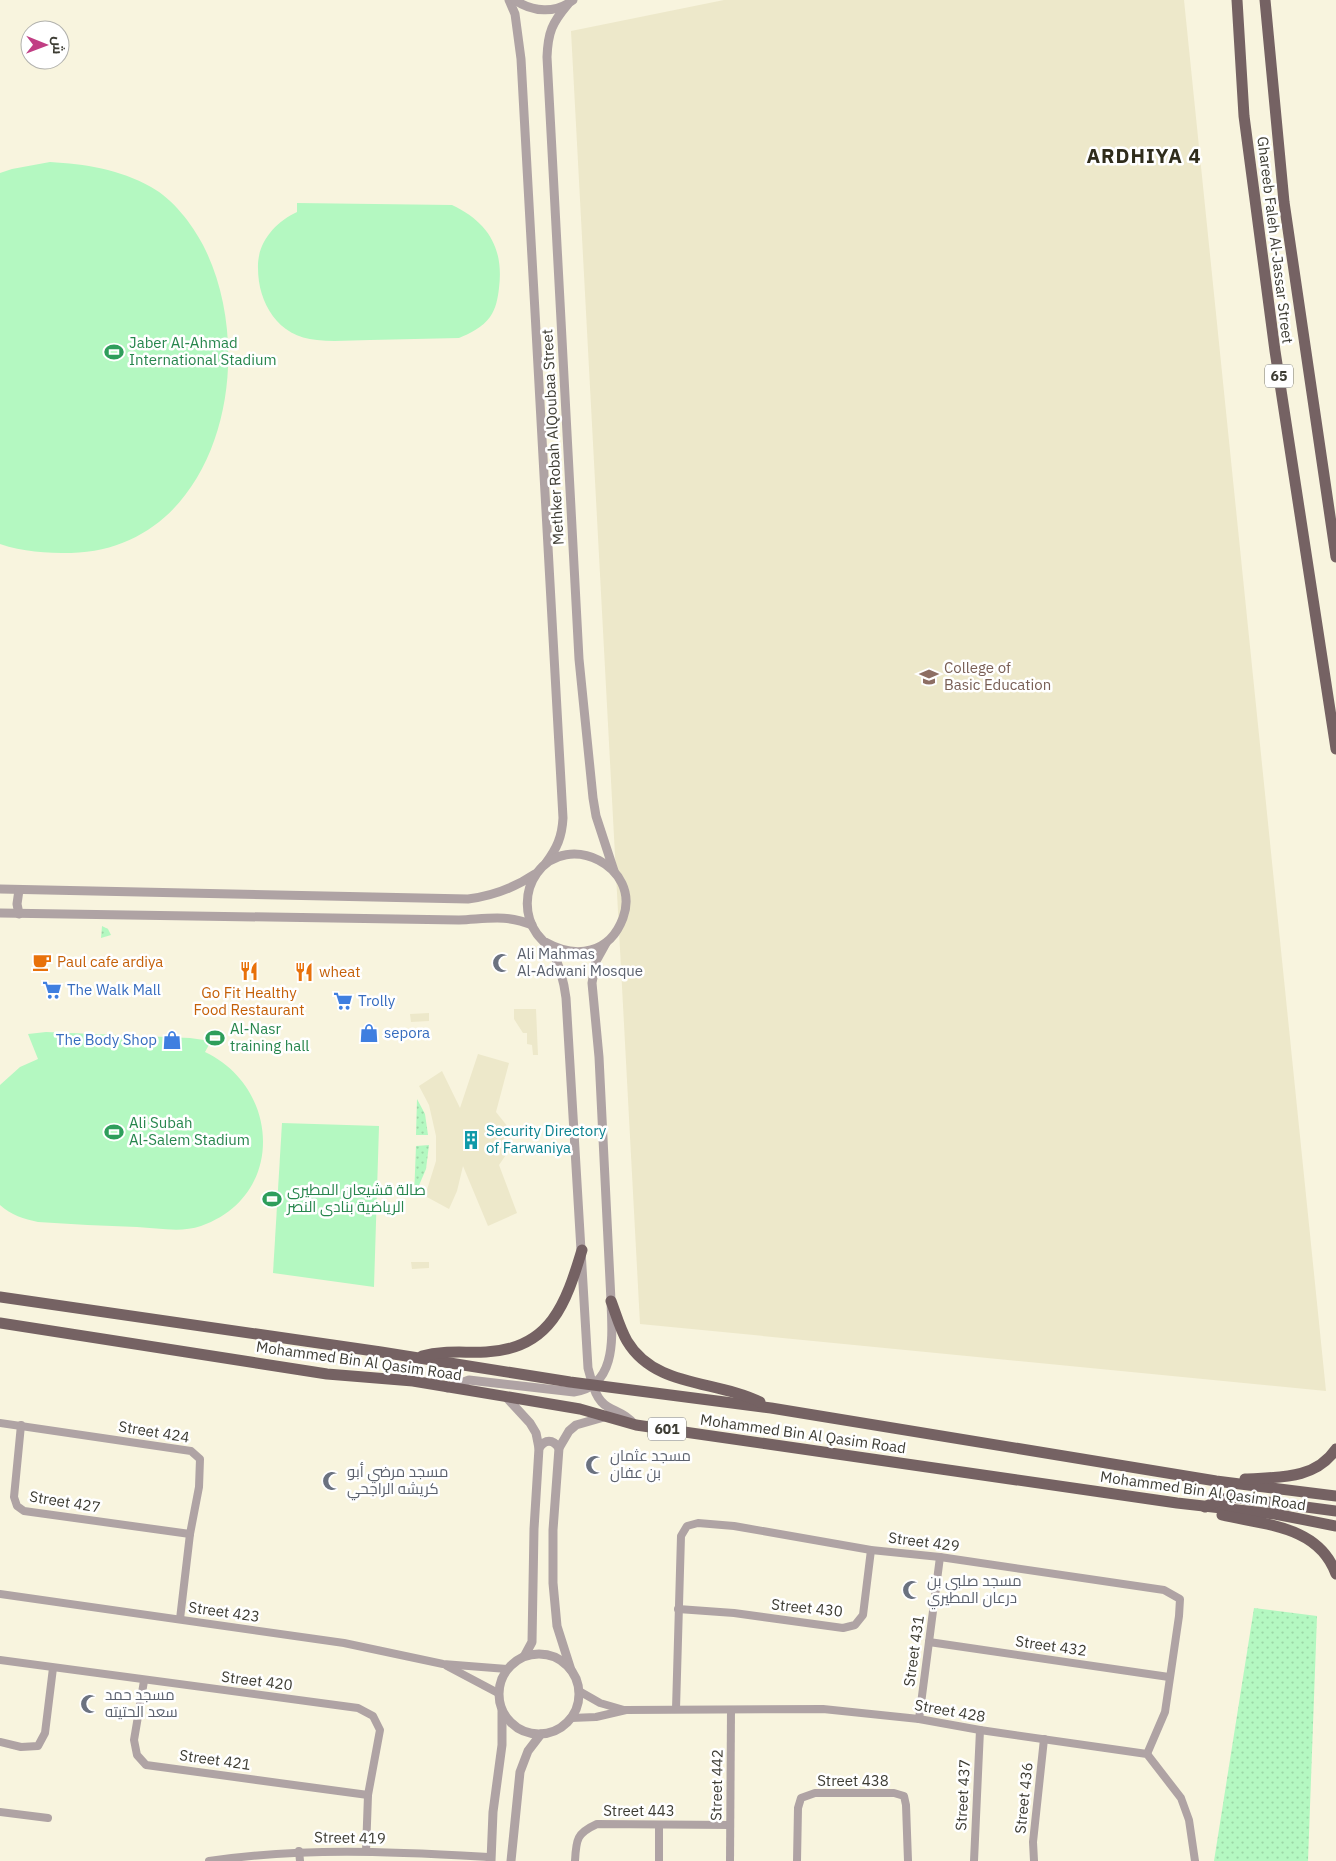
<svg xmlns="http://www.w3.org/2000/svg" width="1336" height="1861" viewBox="0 0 1336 1861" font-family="'IBM Plex Sans',Cairo,sans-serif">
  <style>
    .built { fill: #ede8ca }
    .green { fill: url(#green-dots) }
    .pitch { fill: #b4f8c1 }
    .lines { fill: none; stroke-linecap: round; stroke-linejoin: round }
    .minor { stroke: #afa3a4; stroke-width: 8 }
    .tertiary { stroke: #afa3a4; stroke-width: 9 }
    .primary { stroke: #756263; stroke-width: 11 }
    .labels { text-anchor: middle; stroke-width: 5; stroke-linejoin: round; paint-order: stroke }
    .shield { fill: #fff; stroke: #777670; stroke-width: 1 }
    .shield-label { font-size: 14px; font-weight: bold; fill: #3d3c33 }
    .street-label { font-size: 15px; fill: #3d3c33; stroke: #fff }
    .leisure-label { font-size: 15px; fill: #27864d; stroke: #fff; text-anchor: start }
    .education-label { font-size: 15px; fill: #785e54; stroke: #fff; text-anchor: start }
    .worship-label { font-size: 15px; fill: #5b616d; stroke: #fff; text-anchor: start }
    .food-label { font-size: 15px; fill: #c56008; stroke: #fff; text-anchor: start }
    .shop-label { font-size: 15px; fill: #366cbe; stroke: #fff; text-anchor: start }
    .culture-label { font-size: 15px; fill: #0d838f; stroke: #fff; text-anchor: start }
    .district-label { font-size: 20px; font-weight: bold; letter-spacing: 1px; fill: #2f2c1b; stroke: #fff }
  </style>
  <defs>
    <pattern id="green-dots" width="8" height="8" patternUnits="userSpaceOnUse" patternTransform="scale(1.25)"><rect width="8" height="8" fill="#b4f8c1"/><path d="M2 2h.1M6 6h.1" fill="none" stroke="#9cd6a6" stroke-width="1.8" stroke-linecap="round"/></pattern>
  </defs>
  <rect width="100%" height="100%" fill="#f8f4de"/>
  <g class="built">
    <polygon points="724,0 1184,0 1326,1391 640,1324 571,31"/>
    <polygon points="514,1009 536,1009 538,1055 533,1055 532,1045 527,1044 527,1033 523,1033 514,1019"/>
    <polygon points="429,1013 429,1021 411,1022 410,1014"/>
    <polygon points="478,1054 509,1063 496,1112 508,1127 503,1128 505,1146 509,1146 508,1152 499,1165 517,1213 488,1226 463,1166 457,1191 449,1209 425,1196 436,1161 436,1136 429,1105 419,1086 442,1071 460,1108"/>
    <polygon points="411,1262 429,1262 429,1268 412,1269"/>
  </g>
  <g class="green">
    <polygon points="102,926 108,929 111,935 101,938"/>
    <polygon points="417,1099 425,1114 428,1135 416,1135"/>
    <polygon points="429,1145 426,1169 414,1197 416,1146"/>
    <polygon points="1254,1608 1317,1616 1308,1861 1214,1861"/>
  </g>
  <g class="pitch">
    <path d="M50,162C85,164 119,169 151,187C173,199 192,224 203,245C261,357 220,549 71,553C46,553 23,552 0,544V173L12,169Z"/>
    <path d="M297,203L452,205C488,222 504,248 499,288C498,297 496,309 490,317C483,327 469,334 459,338C429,339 400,339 370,340C353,340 334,342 317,340C278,337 258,303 258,268C257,243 275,222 297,212Z"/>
    <path d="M46,1032L190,1038L211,1041L205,1052C281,1088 285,1197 201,1226C181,1233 158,1228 137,1227C104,1226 71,1224 38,1222C24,1219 11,1215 0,1205V1085L20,1067L38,1059L28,1034Z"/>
    <polygon points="282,1123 379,1126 374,1287 273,1273"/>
  </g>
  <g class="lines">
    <g class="minor">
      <polyline points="0,1423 191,1451 200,1459 199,1487 190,1534 180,1619"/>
      <polyline points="21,1425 14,1497 17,1506 24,1511 190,1534"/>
      <polyline points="0,1594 344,1643 443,1664 507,1669"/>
      <polyline points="678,1609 734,1613 843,1628 855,1625 863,1615 871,1550"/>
      <polyline points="929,1642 1169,1677"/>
      <polyline points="0,1660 358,1708 373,1716 380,1730 368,1795 366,1851"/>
      <polyline points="447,1666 498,1693"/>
      <polyline points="144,1681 134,1740 137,1755 146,1765 368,1795"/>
      <polyline points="579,1691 600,1703 624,1710"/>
      <polyline points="676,1709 681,1536 687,1526 698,1523 734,1526 871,1550 940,1557 1164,1590 1180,1599 1179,1616 1165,1712 1147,1754"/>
      <polyline points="571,1718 596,1717 626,1710 823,1709 919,1719 980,1730 1147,1754 1181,1798 1189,1820 1195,1861"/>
      <polyline points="919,1719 940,1557"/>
      <polyline points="0,1742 21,1747 38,1746 45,1733 53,1668"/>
      <polyline points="0,1812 48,1818"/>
      <polyline points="659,1825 659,1861"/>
      <polyline points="299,1851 300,1861"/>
      <path d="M209,1861C306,1847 394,1852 491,1857"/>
      <path d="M575,1861C576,1839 577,1833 597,1824L730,1825"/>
      <polyline points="730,1861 731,1710"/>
      <polyline points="797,1861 798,1808 801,1798 815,1793 894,1793 904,1796 906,1805 908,1861"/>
      <polyline points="974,1861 980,1730"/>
      <polyline points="1034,1861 1033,1842 1044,1739"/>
    </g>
    <g class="tertiary">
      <path d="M509,0L515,14L521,59L563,818C562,837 557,848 546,863"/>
      <path d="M515,0C532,12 556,14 573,0"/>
      <path d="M568,4C552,23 548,32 547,57L579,659L593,798L596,816L614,871"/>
      <path d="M0,889L468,899C493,896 514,888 535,874"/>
      <polyline points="19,890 17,904 19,914"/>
      <path d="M0,913L459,920C486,919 507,914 532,925"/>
      <path d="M545,942C577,960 610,953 623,918C642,867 568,830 537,873C524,891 524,916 537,934C542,940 547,945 552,951C560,966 564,982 566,998L588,1368C592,1382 595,1400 608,1407C619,1413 627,1415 635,1425"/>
      <path d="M447,1388L469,1380L574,1392C618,1386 612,1334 611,1301L599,1057L592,983L596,961L606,943"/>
      <polyline points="507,1398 530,1423 536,1433 539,1448 534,1529 532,1642 525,1655"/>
      <path d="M539,1448C545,1439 553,1439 559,1448"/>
      <circle cx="539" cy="1694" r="40"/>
      <polyline points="571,1670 557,1626 553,1583 553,1530 559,1448 569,1431 576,1425 604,1417"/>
      <polyline points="491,1861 493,1812 502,1745 502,1712"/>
      <polyline points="511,1861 520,1772 528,1751 541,1734"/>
    </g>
    <g class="primary">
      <polyline points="1237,0 1244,116 1275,351 1336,749"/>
      <polyline points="1265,0 1284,202 1336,557"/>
      <polyline points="0,1297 381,1352 570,1382 771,1408 1216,1481 1336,1496"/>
      <path d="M611,1301C616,1314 620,1329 627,1341C655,1388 716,1380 760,1402"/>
      <polyline points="0,1323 327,1374 413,1381 580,1409 636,1425 1177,1503 1275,1514 1336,1526"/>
      <path d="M422,1356C444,1350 464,1353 486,1352C551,1349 566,1303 582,1250"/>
      <path d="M1245,1479C1278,1477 1315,1480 1336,1449"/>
      <polyline points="1205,1507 1219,1500 1231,1497 1336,1511"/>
      <path d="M1222,1515C1266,1525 1319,1526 1336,1574"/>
    </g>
  </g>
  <defs>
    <g id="stadium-bare" transform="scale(1.5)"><path d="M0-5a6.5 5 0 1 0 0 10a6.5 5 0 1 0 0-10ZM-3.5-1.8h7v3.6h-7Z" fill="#2e9e5b" stroke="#fff" stroke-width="2.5" paint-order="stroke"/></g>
    <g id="school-bare" transform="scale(1.5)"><path d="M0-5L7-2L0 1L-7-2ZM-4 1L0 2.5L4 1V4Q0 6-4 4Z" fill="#8d6e63" stroke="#fff" stroke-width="2.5" paint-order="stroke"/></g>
    <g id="cafe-bare" transform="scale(1.5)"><path d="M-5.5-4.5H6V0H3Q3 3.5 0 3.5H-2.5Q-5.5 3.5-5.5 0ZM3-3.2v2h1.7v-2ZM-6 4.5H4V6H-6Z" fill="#e8710a" stroke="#fff" stroke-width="2.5" paint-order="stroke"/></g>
    <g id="mosque-bare" transform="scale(1.5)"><path d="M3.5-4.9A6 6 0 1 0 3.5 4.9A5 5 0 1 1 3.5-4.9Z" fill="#6b7280" stroke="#fff" stroke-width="2.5" paint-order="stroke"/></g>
    <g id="restaurant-bare" transform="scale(1.5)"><path d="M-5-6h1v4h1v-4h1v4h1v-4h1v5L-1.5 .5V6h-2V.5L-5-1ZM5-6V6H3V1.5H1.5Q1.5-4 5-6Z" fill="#e8710a" stroke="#fff" stroke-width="2.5" paint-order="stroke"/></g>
    <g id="supermarket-bare" transform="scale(1.5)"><path d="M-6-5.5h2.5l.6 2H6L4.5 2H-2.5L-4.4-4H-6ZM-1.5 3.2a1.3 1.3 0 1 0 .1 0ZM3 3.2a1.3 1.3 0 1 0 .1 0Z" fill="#3f7fe0" stroke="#fff" stroke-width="2.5" paint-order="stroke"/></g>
    <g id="shop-bare" transform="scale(1.5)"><path d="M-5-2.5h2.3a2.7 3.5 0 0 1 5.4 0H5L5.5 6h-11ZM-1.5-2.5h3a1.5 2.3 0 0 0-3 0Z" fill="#3f7fe0" stroke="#fff" stroke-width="2.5" paint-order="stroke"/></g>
    <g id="building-bare" transform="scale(1.5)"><path d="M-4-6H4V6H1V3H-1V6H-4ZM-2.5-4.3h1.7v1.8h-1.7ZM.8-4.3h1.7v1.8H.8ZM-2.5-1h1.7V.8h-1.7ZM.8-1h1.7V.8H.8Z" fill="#0f9aa8" stroke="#fff" stroke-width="2.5" paint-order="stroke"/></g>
  </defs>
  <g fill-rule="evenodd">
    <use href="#stadium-bare" x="114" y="352"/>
    <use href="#school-bare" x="929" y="677"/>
    <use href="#cafe-bare" x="42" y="962"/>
    <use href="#mosque-bare" x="502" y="963"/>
    <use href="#restaurant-bare" x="249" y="971"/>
    <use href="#restaurant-bare" x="304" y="972"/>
    <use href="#supermarket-bare" x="52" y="990"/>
    <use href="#supermarket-bare" x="343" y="1001"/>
    <use href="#shop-bare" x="369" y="1033"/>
    <use href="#stadium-bare" x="215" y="1038"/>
    <use href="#shop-bare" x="172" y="1040"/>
    <use href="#stadium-bare" x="114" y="1132"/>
    <use href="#building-bare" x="471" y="1140"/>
    <use href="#stadium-bare" x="272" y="1199"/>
    <use href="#mosque-bare" x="595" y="1465"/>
    <use href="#mosque-bare" x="332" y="1481"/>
    <use href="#mosque-bare" x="912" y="1590"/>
    <use href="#mosque-bare" x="90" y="1704"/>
  </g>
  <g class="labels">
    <g class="shield">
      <rect x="1265" y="364.5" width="28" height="23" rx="4"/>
      <rect x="648" y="1417.5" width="38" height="23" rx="4"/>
    </g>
    <g class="shield-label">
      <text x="1279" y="381">65</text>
      <text x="667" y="1434">601</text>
    </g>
    <g class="street-label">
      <text transform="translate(1275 240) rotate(83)" y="5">Ghareeb Faleh Al-Jassar Street</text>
      <text transform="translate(553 437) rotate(-93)" y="5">Methker Robah AlQoubaa Street</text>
      <text transform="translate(359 1361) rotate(8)" y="5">Mohammed Bin Al Qasim Road</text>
      <text transform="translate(154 1432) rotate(9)" y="5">Street 424</text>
      <text transform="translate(803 1434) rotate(8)" y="5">Mohammed Bin Al Qasim Road</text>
      <text transform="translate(1203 1491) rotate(8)" y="5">Mohammed Bin Al Qasim Road</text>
      <text transform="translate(65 1502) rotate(9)" y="5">Street 427</text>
      <text transform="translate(924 1542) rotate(7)" y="5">Street 429</text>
      <text transform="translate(807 1608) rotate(6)" y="5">Street 430</text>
      <text transform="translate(224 1612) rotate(8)" y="5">Street 423</text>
      <text transform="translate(1051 1646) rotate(8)" y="5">Street 432</text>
      <text transform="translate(914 1651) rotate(-82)" y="5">Street 431</text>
      <text transform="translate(257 1681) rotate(7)" y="5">Street 420</text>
      <text transform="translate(950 1711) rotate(10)" y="5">Street 428</text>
      <text transform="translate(215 1760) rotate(8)" y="5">Street 421</text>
      <text x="853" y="1786">Street 438</text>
      <text transform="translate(717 1785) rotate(-89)" y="5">Street 442</text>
      <text transform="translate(963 1795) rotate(-87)" y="5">Street 437</text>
      <text transform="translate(1024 1798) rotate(-84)" y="5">Street 436</text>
      <text x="639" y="1816">Street 443</text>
      <text transform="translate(350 1838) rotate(1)" y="5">Street 419</text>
    </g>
    <g class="leisure-label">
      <text x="129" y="348">Jaber Al-Ahmad<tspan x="129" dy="17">International Stadium</tspan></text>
      <text x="230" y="1034">Al-Nasr<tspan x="230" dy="17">training hall</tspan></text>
      <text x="129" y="1128">Ali Subah<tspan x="129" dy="17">Al-Salem Stadium</tspan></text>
      <text x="287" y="1195">صالة قشيعان المطيرى<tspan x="287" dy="17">الرياضية بنادى النصر</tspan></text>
    </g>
    <g class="education-label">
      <text x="944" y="673">College of<tspan x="944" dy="17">Basic Education</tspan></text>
    </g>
    <g class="worship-label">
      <text x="517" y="959">Ali Mahmas<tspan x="517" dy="17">Al-Adwani Mosque</tspan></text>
      <text x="610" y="1461">مسجد عثمان<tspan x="610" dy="17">بن عفان</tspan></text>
      <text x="347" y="1477">مسجد مرضي أبو<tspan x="347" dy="17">كريشه الراجحي</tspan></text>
      <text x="927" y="1586">مسجد صلبي بن<tspan x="927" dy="17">درعان المطيري</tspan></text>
      <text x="105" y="1700">مسجد حمد<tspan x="105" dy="17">سعد الحتيته</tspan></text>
    </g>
    <g class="food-label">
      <text x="57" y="967">Paul cafe ardiya</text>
      <text x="319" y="977">wheat</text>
      <text x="249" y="998" text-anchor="middle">Go Fit Healthy<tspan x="249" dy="17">Food Restaurant</tspan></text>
    </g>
    <g class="shop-label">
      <text x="67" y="995">The Walk Mall</text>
      <text x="358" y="1006">Trolly</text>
      <text x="384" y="1038">sepora</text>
      <text x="157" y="1045" text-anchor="end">The Body Shop</text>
    </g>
    <g class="culture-label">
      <text x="486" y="1136">Security Directory<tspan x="486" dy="17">of Farwaniya</tspan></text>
    </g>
    <g class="district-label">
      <text x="1144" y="163">ARDHIYA 4</text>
    </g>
  </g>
  <g transform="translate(45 45) rotate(91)"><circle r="24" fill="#ffffff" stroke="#b1b1ad"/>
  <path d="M0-4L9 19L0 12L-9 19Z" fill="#c13e84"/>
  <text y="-8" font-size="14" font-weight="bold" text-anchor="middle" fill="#3d3c33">ش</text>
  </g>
</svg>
